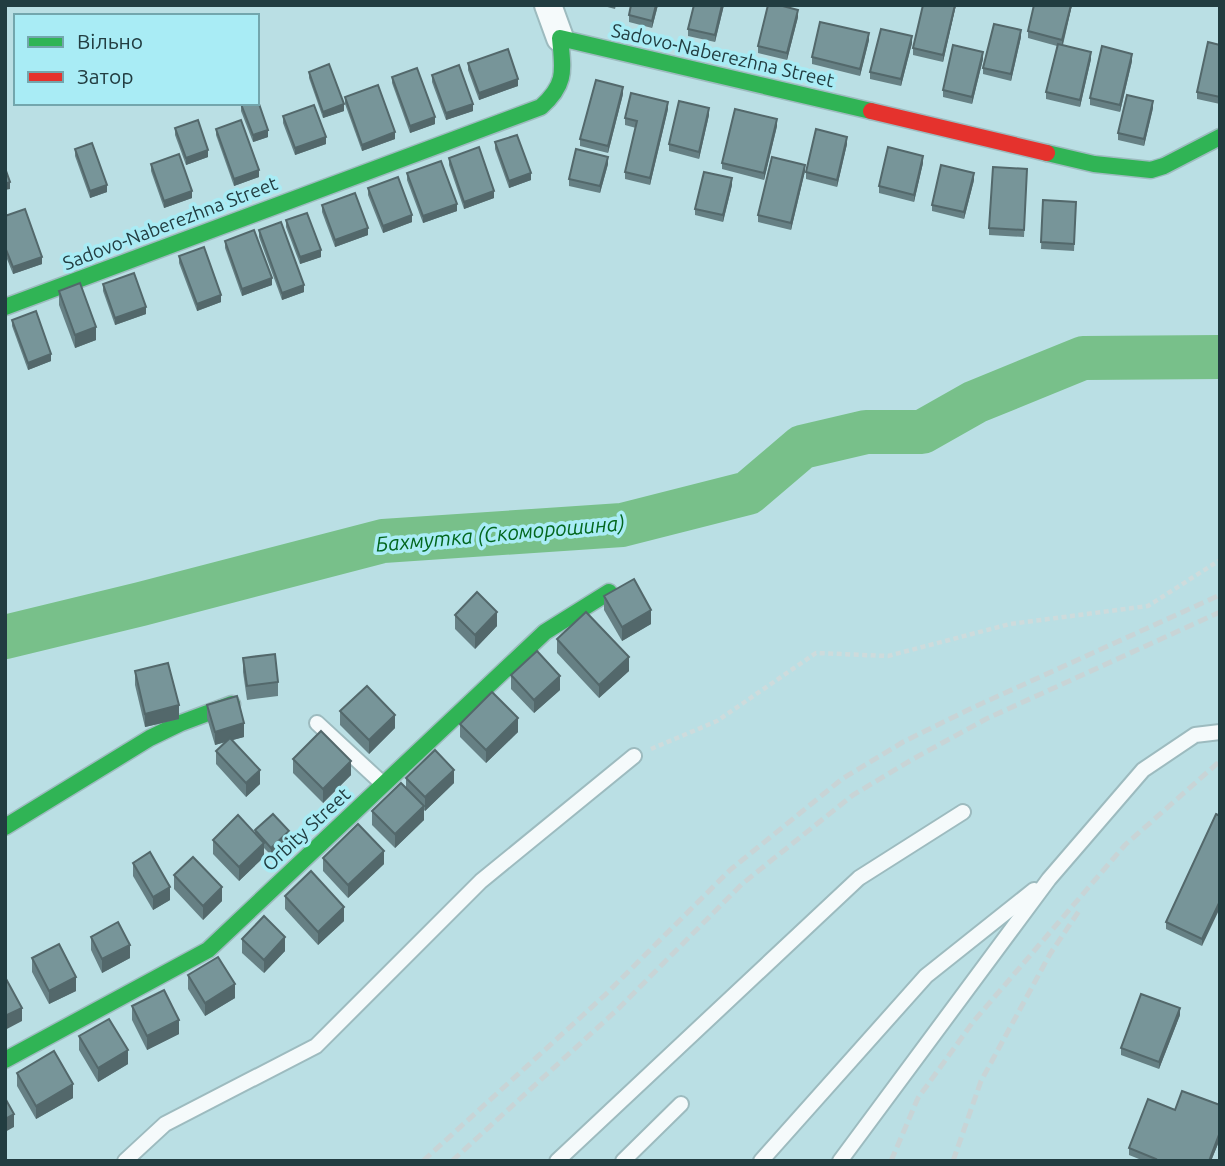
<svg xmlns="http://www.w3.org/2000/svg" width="1225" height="1166" viewBox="0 0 1225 1166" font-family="Ubuntu,sans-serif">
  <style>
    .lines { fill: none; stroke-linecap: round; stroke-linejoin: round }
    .river { stroke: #78c08a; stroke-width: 44 }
    .lane-casing { stroke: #9dbbbf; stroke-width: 18 }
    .street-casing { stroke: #9dbbbf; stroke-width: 30 }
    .fast-casing { stroke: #9dbbbf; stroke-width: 19 }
    .jam-casing { stroke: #9dbbbf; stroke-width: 19 }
    .path { stroke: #cedbdc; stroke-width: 4.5; stroke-dasharray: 5 3.5; stroke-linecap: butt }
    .lane { stroke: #f5fafb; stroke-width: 14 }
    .street { stroke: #f5fafb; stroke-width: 26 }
    .fast { stroke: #30b455; stroke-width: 16 }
    .jam { stroke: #e5322d; stroke-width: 16 }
    .rail { stroke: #c8d4d6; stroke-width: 5; stroke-dasharray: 10 5; stroke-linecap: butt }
    .wall { fill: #668084 }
    .shaded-wall { fill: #53686b }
    .building { fill: #779599; stroke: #53686b; stroke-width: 2 }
    .labels { text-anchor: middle; stroke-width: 7; stroke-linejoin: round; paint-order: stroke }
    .street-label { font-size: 19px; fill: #223d41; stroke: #a9ecf5 }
    .water-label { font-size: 21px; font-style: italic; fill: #03671e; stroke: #a9ecf5 }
  </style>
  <rect width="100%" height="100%" fill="#badfe4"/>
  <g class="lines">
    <polyline class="river" points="5,637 141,604 383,541 622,525 748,493 802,447 866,432 922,432 975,402 1083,358 1220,357"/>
    <g class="lane-casing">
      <g id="lane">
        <polyline points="317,723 383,784"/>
        <polyline points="125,1161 165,1124 316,1046 481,881 634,756"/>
        <polyline points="557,1161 859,878 963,812"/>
        <polyline points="623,1161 681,1104"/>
        <polyline points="761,1161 926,976 1034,890"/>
        <polyline points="840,1161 1049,879 1143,770 1195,735 1220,732"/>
      </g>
    </g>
    <g class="street-casing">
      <polyline id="street" points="548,5 560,38"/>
    </g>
    <g class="fast-casing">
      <g id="fast">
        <polyline points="1047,153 1094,164 1151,170 1164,166 1220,137"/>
        <path d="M5,307L541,107C567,84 563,70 560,38L871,111"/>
        <polyline points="5,827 150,738 181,723 232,704"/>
        <polyline points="5,1060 208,950 545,632 609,592"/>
      </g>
    </g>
    <g class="jam-casing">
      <polyline id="jam" points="871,111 1047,153"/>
    </g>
    <polyline class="path" points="651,749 717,721 816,653 888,656 1010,624 1148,606 1220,560"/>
    <use href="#lane" class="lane"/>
    <use href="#street" class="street"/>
    <use href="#fast" class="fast"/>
    <use href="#jam" class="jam"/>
    <g class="rail">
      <polyline points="423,1161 605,995 730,870 842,779 903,742 972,708 1220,595"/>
      <polyline points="452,1161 618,1009 742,884 853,795 913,759 986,719 1220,612"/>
      <polyline points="891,1161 918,1098 973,1022 1125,845 1220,761"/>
      <polyline points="953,1161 981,1081 1050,954 1079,911"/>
    </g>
  </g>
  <g class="wall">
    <polygon points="600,5 616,5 615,9"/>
    <polygon points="631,5 658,5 652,28 629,22 629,15"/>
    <polygon points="724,5 715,42 688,36 688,29"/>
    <polygon points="923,5 956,5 943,62 913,55 913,48"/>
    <polygon points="1072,5 1063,45 1091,59 1080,107 1046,99 1046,92 1057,46 1028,38 1028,31"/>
    <polygon points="798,17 787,60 758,53 758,46"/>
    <polygon points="1021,37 1011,81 983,74 983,68"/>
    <polygon points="869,40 860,76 812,64 812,57"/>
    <polygon points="912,43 901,86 870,79 870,72"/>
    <polygon points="1220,45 1220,104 1197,99 1197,92"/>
    <polygon points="983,59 972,104 943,97 943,90"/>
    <polygon points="1132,61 1120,112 1090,105 1090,98"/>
    <polygon points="468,63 518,86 479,100 468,70"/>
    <polygon points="309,72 344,111 323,118 309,78"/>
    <polygon points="432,75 473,111 446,120 432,82"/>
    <polygon points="392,77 435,124 410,133 392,83"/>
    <polygon points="623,94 608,153 580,146 580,139"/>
    <polygon points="345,97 395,139 362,151 345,104"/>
    <polygon points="241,104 268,137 253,142 241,111"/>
    <polygon points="1153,108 1144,146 1118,140 1118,133"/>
    <polygon points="668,109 650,185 625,179 625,172 636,128 625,125 625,118"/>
    <polygon points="709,115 699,159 669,151 669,144"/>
    <polygon points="283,116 326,144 295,155 283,123"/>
    <polygon points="777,126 764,180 722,169 722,163"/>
    <polygon points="175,128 208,157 186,165 175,135"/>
    <polygon points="216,129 259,177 234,186 216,135"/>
    <polygon points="495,142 531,180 509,188 495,149"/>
    <polygon points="847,144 837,187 806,179 806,172"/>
    <polygon points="75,149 107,192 90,198 75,156"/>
    <polygon points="449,158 494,198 464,209 449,165"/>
    <polygon points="923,163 914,202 879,193 879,186"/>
    <polygon points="151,164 192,198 164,208 151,171"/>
    <polygon points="608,164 600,193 569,186 569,179"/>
    <polygon points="1027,169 1024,237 989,235 989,228"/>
    <polygon points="805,171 791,230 758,222 758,215"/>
    <polygon points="407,173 457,211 423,223 407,180"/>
    <polygon points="974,180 964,219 932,211 932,205"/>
    <polygon points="732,185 723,222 695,215 695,209"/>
    <polygon points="368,188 412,222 383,233 368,195"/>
    <polygon points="1043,200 1076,202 1074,251 1041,249"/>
    <polygon points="322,205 368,235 335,247 322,212"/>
    <polygon points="5,216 42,264 13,274 5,254"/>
    <polygon points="286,220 321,257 300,264 286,227"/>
    <polygon points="259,230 304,292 282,300 259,237"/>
    <polygon points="225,241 272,285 242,296 225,248"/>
    <polygon points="179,256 221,302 197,311 179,263"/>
    <polygon points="103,284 146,314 115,325 103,291"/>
    <polygon points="59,291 96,340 75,348 59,305"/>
    <polygon points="12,320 51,361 28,370 12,326"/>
    <polygon points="604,596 651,624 622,641 604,610"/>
    <polygon points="455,615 497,626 475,649 455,629"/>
    <polygon points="557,639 629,671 599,698 557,653"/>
    <polygon points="243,658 278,682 278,696 247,700 243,672"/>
    <polygon points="135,671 179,719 145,727 135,685"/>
    <polygon points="511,675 560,690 534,713 511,689"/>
    <polygon points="207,705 244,737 232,740 260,784 246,797 216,764 216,751 224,742 215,745 207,718"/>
    <polygon points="340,711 395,728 369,754 340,725"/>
    <polygon points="460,724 518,732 486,763 460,737"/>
    <polygon points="293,759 351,775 323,803 293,773"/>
    <polygon points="406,778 454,783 425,811 424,810 424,820 395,848 372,825 372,811 406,788"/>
    <polygon points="1216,814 1202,946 1166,929 1166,922"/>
    <polygon points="255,830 289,838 271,855 264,848 264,857 239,881 213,854 213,840 255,833"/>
    <polygon points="323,858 384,864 348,898 323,871"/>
    <polygon points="133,863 170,900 153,910 133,876"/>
    <polygon points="174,875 222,901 203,920 174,889"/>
    <polygon points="285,896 344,921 318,945 285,909"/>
    <polygon points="91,937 130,958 102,973 91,950"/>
    <polygon points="242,939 285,951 264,973 242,953"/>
    <polygon points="32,958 76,991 49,1004 32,972"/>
    <polygon points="188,975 235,998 205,1016 188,989"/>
    <polygon points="132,1006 179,1034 147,1050 132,1020"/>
    <polygon points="1180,1015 1159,1069 1121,1055 1121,1048"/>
    <polygon points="79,1036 128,1064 98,1082 79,1050"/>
    <polygon points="17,1073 73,1098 36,1119 17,1086"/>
    <polygon points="1220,1139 1211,1161 1144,1161 1129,1155 1129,1148"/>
  </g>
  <g class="shaded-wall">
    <polygon points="656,5 658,5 652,28 652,21"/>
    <polygon points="722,5 724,5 715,42 715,35"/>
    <polygon points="955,5 956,5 943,62 943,55"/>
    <polygon points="1071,5 1072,5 1062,47 1062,40"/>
    <polygon points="798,10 798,17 787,60 787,53"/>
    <polygon points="1021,30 1021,37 1011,81 1011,74"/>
    <polygon points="869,33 869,40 860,76 860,69"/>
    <polygon points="912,36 912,43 901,86 901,79"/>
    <polygon points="983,52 983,59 972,104 972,97"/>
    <polygon points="1091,52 1091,59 1080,107 1080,100"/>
    <polygon points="1132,54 1132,61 1120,112 1120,105"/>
    <polygon points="518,79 518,86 479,100 479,93"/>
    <polygon points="623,87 623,94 608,153 608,146"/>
    <polygon points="1153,101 1153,108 1144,146 1144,139"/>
    <polygon points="668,102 668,109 650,185 650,178"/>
    <polygon points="344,104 344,111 323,118 323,112"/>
    <polygon points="473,104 473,111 446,120 446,113"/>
    <polygon points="709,108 709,115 699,159 699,152"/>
    <polygon points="435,117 435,124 410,133 410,126"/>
    <polygon points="777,119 777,126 764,180 764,173"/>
    <polygon points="268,130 268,137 253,142 253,135"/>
    <polygon points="395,132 395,139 362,151 362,145"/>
    <polygon points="326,137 326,144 295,155 295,148"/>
    <polygon points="847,137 847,144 837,187 837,180"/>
    <polygon points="208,150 208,157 186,165 186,158"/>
    <polygon points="923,156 923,163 914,202 914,195"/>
    <polygon points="608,157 608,164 600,193 600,186"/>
    <polygon points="805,165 805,171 791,230 791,223"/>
    <polygon points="259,170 259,177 234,186 234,179"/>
    <polygon points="531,173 531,180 509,188 509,181"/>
    <polygon points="974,173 974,180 964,219 964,212"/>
    <polygon points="732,178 732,185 723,222 723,215"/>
    <polygon points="10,182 10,189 5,190 5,184"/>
    <polygon points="107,185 107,192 90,198 90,191"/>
    <polygon points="192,191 192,198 164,208 164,201"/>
    <polygon points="494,191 494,198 464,209 464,202"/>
    <polygon points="457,204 457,211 423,223 423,216"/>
    <polygon points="412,215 412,222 383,233 383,226"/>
    <polygon points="368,228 368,235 335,247 335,240"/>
    <polygon points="321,250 321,257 300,264 300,257"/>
    <polygon points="42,257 42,264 13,274 13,267"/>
    <polygon points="272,278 272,285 242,296 242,289"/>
    <polygon points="304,285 304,292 282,300 282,293"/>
    <polygon points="221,295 221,302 197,311 197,304"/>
    <polygon points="146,307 146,314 115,325 115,318"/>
    <polygon points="96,327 96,340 75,348 75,335"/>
    <polygon points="51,354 51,361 28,370 28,363"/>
    <polygon points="651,610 651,624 622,641 622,627"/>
    <polygon points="497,612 497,626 475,649 475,635"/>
    <polygon points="629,657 629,671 599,698 599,685"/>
    <polygon points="560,676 560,690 534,713 534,700"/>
    <polygon points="179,705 179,719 145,727 145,714"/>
    <polygon points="395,715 395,728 369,754 369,740"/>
    <polygon points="518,718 518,732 486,763 486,750"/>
    <polygon points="244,723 244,737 215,745 215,732"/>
    <polygon points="351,761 351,775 323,803 323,789"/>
    <polygon points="260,770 260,784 246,797 246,783"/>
    <polygon points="454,770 454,783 425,811 425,797"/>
    <polygon points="424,806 424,820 395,848 395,834"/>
    <polygon points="289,831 289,838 271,855 271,848"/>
    <polygon points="264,843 264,857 239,881 239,867"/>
    <polygon points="384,851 384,864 348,898 348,885"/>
    <polygon points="170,887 170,900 153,910 153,897"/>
    <polygon points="222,887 222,901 203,920 203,906"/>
    <polygon points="1220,901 1220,908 1202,946 1202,939"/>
    <polygon points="344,907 344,921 318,945 318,932"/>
    <polygon points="285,937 285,951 264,973 264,960"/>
    <polygon points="130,945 130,958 102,973 102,959"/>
    <polygon points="76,977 76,991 49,1004 49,991"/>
    <polygon points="235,984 235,998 205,1016 205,1003"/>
    <polygon points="22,1008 22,1021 5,1030 5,1016"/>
    <polygon points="1180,1008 1180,1015 1159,1069 1159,1062"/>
    <polygon points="179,1020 179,1034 147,1050 147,1036"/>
    <polygon points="128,1050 128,1064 98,1082 98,1068"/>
    <polygon points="73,1084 73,1098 36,1119 36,1106"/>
    <polygon points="14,1114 14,1127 5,1132 5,1119"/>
    <polygon points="1220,1132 1220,1139 1211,1161 1209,1161"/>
  </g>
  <g class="building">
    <polygon points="631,5 656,5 652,21 629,15"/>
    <polygon points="694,5 722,5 715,35 688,29"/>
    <polygon points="768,5 779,5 798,10 787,53 758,46"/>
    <polygon points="923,5 955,5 943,55 913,48"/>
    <polygon points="1034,5 1071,5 1062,40 1028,31"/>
    <polygon points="820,22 869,33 860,69 812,57"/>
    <polygon points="994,24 1021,30 1011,74 983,68"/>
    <polygon points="881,29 912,36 901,79 870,72"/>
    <polygon points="1208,42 1220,45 1220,97 1197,92"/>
    <polygon points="1058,44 1091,52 1080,100 1046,92"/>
    <polygon points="953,45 983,52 972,97 943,90"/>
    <polygon points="1102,46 1132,54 1120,105 1090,98"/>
    <polygon points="508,49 518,79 479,93 468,63"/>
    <polygon points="329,64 344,104 323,112 309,72"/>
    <polygon points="459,65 473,104 446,113 432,75"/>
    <polygon points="417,68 435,117 410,126 392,77"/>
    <polygon points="596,80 623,87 608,146 580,139"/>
    <polygon points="378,85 395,132 362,145 345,97"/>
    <polygon points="631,93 668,102 650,178 625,172 637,121 625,118"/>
    <polygon points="1127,95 1153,101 1144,139 1118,133"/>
    <polygon points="257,98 268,130 253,135 241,104 257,103"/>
    <polygon points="679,101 709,108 699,152 669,144"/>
    <polygon points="314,105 326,137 295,148 283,116"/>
    <polygon points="735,109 777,119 764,173 722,163"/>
    <polygon points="198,120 208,150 186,158 175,128"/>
    <polygon points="241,120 259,170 234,179 216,129"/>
    <polygon points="816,129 847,137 837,180 806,172"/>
    <polygon points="517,135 531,173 509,181 495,142"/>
    <polygon points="92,143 107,185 90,191 75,149"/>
    <polygon points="479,147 494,191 464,202 449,158"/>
    <polygon points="888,147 923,156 914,195 879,186"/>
    <polygon points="576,149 608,157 600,186 569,179"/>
    <polygon points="179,154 192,191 164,201 151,164"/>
    <polygon points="772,157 805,165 791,223 758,215"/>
    <polygon points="441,161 457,204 423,216 407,173"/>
    <polygon points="941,165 974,173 964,212 932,205"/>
    <polygon points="993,167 1027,169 1024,230 989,228"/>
    <polygon points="5,168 10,182 5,184"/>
    <polygon points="704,172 732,178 723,215 695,209"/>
    <polygon points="398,177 412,215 383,226 368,188"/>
    <polygon points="355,193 368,228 335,240 322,205"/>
    <polygon points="1043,200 1076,202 1074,244 1041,242"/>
    <polygon points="25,209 42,257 13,267 5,247 5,216"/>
    <polygon points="307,213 321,250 300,257 286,220"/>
    <polygon points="281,222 304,285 282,293 259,230"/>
    <polygon points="254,230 272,278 242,289 225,241"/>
    <polygon points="204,247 221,295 197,304 179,256"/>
    <polygon points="134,273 146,307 115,318 103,284"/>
    <polygon points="80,283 96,327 75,335 59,291"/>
    <polygon points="36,311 51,354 28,363 12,320"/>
    <polygon points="634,579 651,610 622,627 604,596"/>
    <polygon points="477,592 497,612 475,635 455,615"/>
    <polygon points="586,612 629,657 599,685 557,639"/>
    <polygon points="537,651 560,676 534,700 511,675"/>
    <polygon points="275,654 278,682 247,686 243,658"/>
    <polygon points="168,663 179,705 145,714 135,671"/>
    <polygon points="367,686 395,715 369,740 340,711"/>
    <polygon points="492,692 518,718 486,750 460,724"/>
    <polygon points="237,696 244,723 215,732 207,705"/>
    <polygon points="321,731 351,761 323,789 293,759"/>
    <polygon points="230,738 260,770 246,783 216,751"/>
    <polygon points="435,750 454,770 425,797 406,778"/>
    <polygon points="401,783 424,806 395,834 372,811"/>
    <polygon points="273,814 289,831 271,848 255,830"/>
    <polygon points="1216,814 1220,816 1220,901 1202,939 1166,922"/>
    <polygon points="238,815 264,843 239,867 213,840"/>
    <polygon points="358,824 384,851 348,885 323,858"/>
    <polygon points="150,852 170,887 153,897 133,863"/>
    <polygon points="193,857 222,887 203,906 174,875"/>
    <polygon points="311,871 344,907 318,932 285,896"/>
    <polygon points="264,916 285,937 264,960 242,939"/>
    <polygon points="118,922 130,945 102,959 91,937"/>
    <polygon points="59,944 76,977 49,991 32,958"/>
    <polygon points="218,957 235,984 205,1003 188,975"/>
    <polygon points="5,977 22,1008 5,1016"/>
    <polygon points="164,990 179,1020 147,1036 132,1006"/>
    <polygon points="1141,994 1180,1008 1159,1062 1121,1048"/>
    <polygon points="109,1019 128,1050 98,1068 79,1036"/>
    <polygon points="54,1051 73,1084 36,1106 17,1073"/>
    <polygon points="1182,1091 1220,1105 1220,1132 1209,1161 1155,1161 1156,1159 1129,1148 1148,1099 1175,1110"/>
    <polygon points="5,1098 14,1114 5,1119"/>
  </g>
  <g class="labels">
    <g class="street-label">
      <text transform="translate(723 55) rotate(13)" y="7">Sadovo-Naberezhna Street</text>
      <text transform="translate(170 223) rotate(-21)" y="7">Sadovo-Naberezhna Street</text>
      <text transform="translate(306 829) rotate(-43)" y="7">Orbity Street</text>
    </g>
    <g class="water-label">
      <text transform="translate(500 534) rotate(-5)" y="7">Бахмутка (Скоморошина)</text>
    </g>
  </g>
  <rect width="1225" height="1166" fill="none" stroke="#223d41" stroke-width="14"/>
  <rect x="14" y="14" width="245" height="91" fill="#a9ecf5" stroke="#73a6ad" stroke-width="2"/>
  <rect x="28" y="37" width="35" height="10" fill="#30b455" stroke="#73a6ad" stroke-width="2"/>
  <text x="77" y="49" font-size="21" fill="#223d41">Вільно</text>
  <rect x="28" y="72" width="35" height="10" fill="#e5322d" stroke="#73a6ad" stroke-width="2"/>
  <text x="77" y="84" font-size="21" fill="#223d41">Затор</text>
</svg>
